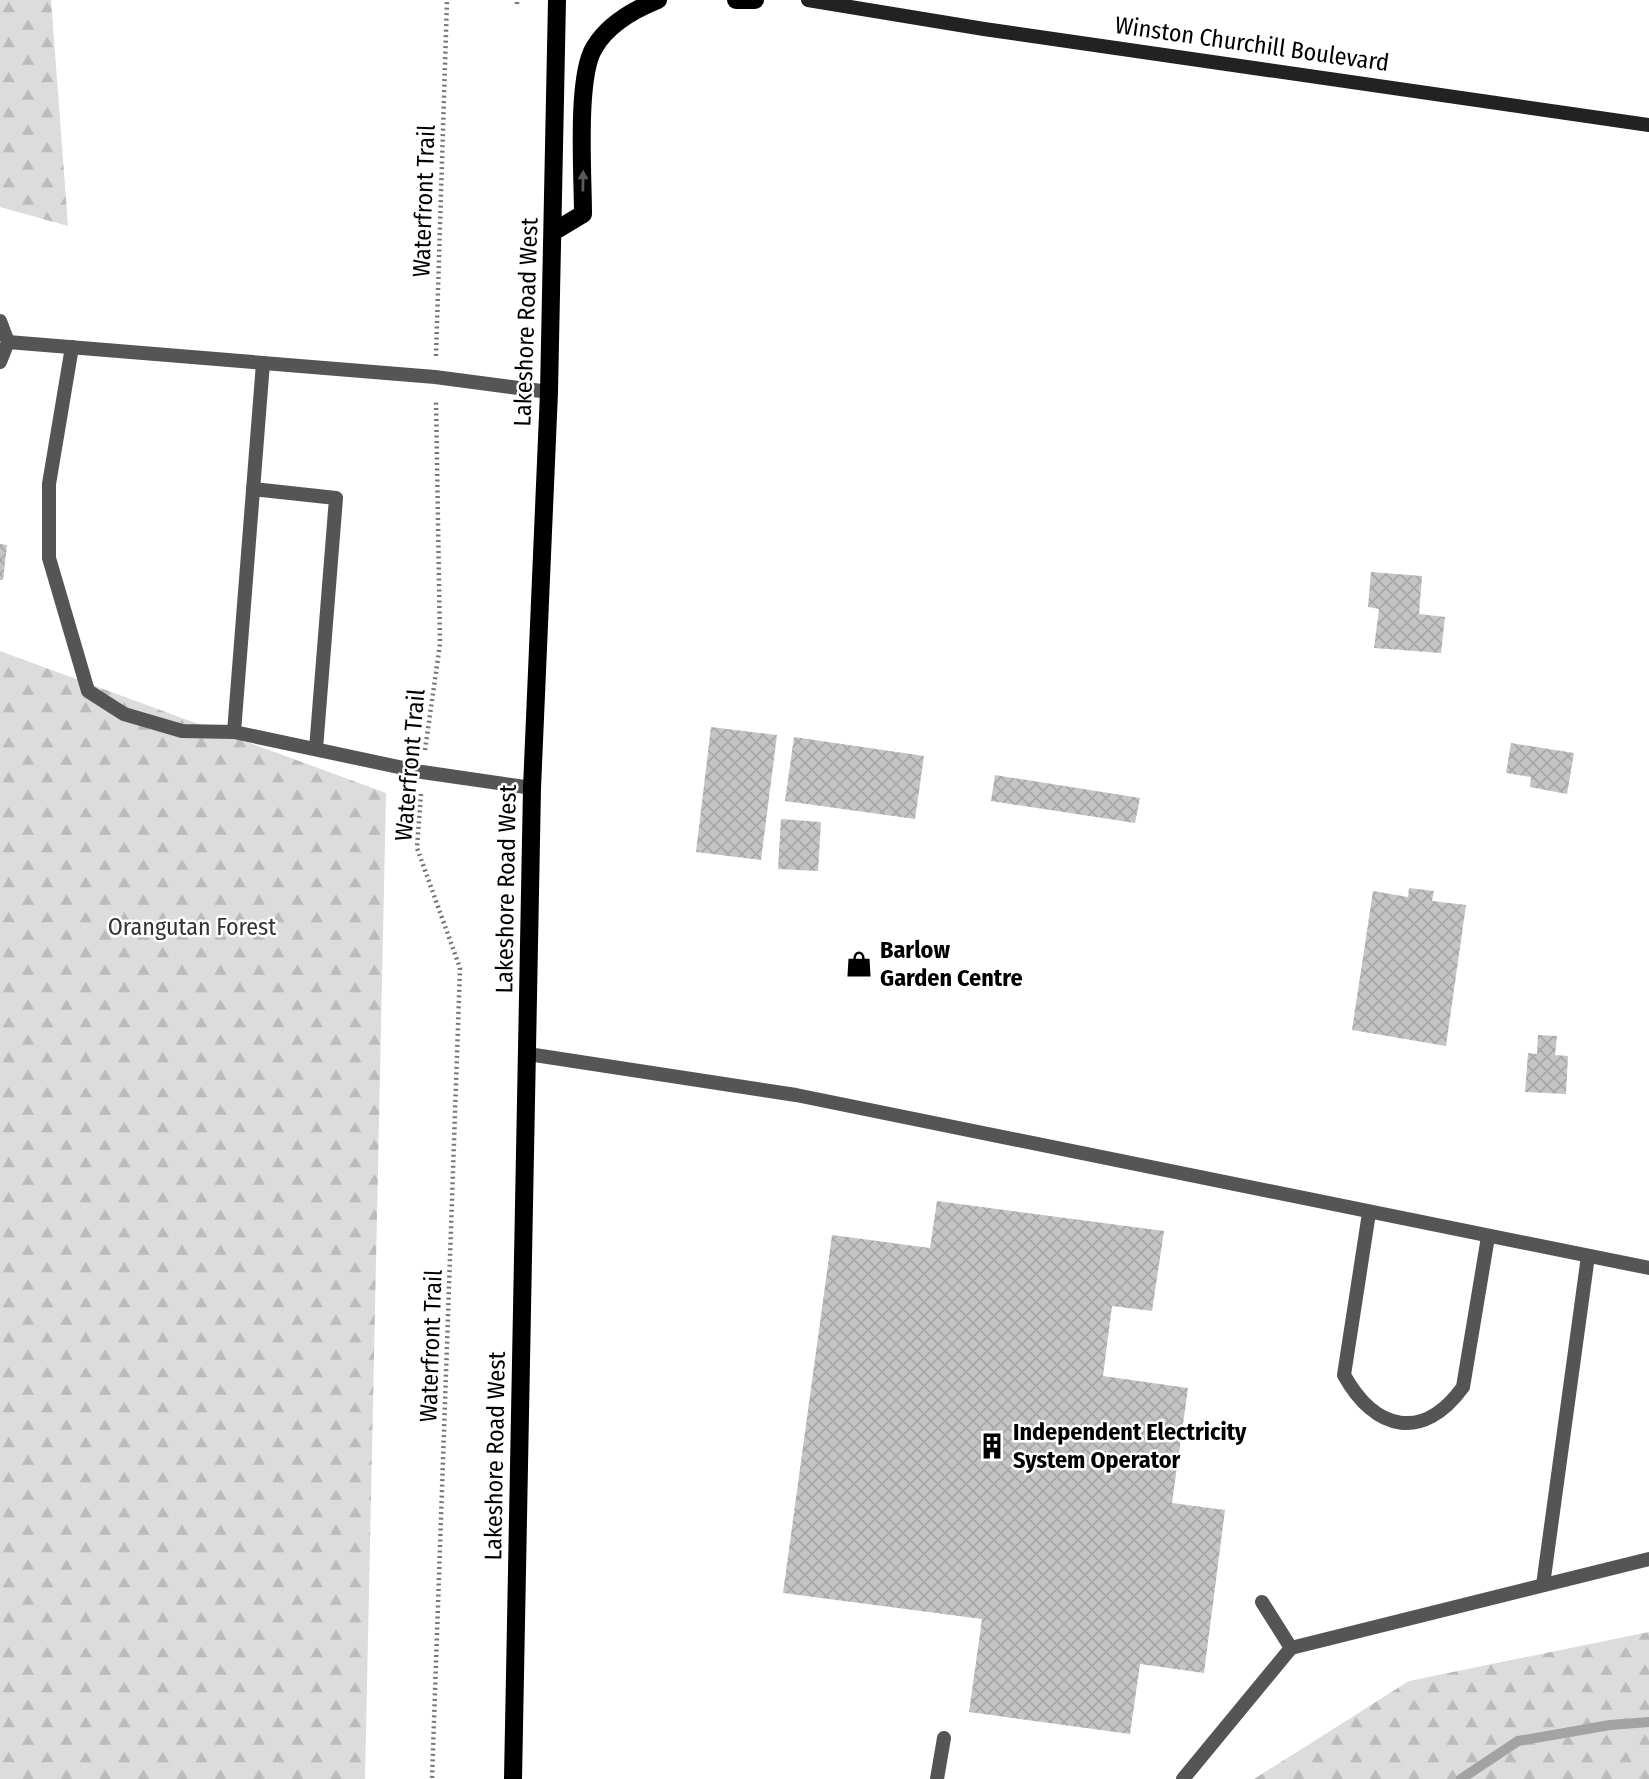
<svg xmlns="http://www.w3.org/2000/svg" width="1649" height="1779" viewBox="0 0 1649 1779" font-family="'Fira Sans Condensed',sans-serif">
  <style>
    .forest { fill: url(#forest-firs) }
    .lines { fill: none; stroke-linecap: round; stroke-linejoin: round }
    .stream { stroke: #a3a3a3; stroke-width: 10 }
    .building { fill: url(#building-cross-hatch) }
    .path { stroke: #777; stroke-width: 4.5; stroke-dasharray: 2 3.5; stroke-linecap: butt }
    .service { stroke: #555; stroke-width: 14 }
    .secondary { stroke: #222; stroke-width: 14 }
    .primary { stroke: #000; stroke-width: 18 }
    .oneway { fill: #595959 }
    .labels { text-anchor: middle; stroke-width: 5; stroke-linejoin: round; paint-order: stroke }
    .street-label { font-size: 24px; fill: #000; stroke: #fff }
    .park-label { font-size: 24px; fill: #333; stroke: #fff }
    .poi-label { font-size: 24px; font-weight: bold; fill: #000; stroke: #fff; text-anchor: start }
  </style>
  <defs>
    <pattern id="forest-firs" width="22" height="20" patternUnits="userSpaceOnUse" patternTransform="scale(1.75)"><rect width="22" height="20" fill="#dcdcdc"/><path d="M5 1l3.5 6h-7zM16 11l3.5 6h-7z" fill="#bbb"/></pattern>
    <pattern id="building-cross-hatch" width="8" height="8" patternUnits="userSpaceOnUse" patternTransform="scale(1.75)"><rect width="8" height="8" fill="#c4c4c4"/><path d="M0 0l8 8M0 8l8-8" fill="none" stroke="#a7a7a7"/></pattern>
  </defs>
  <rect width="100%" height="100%" fill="#fff"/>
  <g class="forest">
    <polygon points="0,0 51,0 68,226 0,207"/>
    <polygon points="0,651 386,793 365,1779 0,1779"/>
    <polygon points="1649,1632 1649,1779 1254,1779 1409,1681"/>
  </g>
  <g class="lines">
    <polyline class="stream" points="1461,1779 1518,1741 1610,1725 1649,1722"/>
  </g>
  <g class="building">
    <polygon points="0,544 7,545 3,580 0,580"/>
    <polygon points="1371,572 1422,576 1419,614 1445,617 1441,653 1374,648 1379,609 1368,607"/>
    <polygon points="711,727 777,735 761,860 696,852"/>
    <polygon points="794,737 924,756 915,819 785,801"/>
    <polygon points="1511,743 1574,753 1567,794 1530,787 1531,777 1506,773"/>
    <polygon points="995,775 1140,798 1135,823 991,801"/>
    <polygon points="781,819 821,822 818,871 778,869"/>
    <polygon points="1409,888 1434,891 1432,901 1466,905 1446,1046 1352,1030 1373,891 1408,897"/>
    <polygon points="1538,1035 1557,1036 1555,1055 1568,1056 1566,1094 1525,1092 1528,1053 1537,1054"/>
    <polygon points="937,1201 1164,1231 1152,1311 1112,1306 1103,1376 1188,1388 1172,1503 1225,1510 1204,1673 1140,1664 1130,1734 969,1712 982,1619 783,1593 832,1235 930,1248"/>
  </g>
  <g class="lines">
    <g class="path">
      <polyline points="517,4 517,0"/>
      <polyline points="436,356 447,0"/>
      <polyline points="425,750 440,644 436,400"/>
      <polyline points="421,794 417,848 460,968 432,1779"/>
    </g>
    <g class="service">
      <polyline points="0,321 8,342 0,362"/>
      <polyline points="8,342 435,377 549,392"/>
      <polyline points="72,347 49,484 49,558 88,691 124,714 182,731 234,732 422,772 532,788"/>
      <polyline points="253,489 336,498 316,749"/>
      <polyline points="234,732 263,363"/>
      <polyline points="528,1054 796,1095 1649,1268"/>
      <path d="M1369,1213L1344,1375C1375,1431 1423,1442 1463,1387L1488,1237"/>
      <polyline points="1543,1585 1588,1256"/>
      <polyline points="1262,1602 1291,1648"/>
      <polyline points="937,1779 944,1738"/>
      <polyline points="1183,1779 1291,1648 1649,1559"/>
    </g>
    <polyline class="secondary" points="808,0 984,29 1649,125"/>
    <g class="primary">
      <polyline points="736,0 755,0"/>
      <path d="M553,232L583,214C583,176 576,78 594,48C608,24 633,10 658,0"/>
      <polyline points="513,1779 532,788 549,392 557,0"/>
    </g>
  </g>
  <defs><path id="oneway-solid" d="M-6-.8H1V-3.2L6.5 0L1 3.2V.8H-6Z" transform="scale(1.75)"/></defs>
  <use class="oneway" href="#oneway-solid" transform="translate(583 181) rotate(-89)"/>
  <defs>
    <g id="shop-bare" transform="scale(2.1)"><path d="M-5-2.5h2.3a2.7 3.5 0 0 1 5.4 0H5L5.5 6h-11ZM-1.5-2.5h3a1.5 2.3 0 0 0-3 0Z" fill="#000" stroke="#fff" stroke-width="2.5" paint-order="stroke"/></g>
    <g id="building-bare" transform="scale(2.1)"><path d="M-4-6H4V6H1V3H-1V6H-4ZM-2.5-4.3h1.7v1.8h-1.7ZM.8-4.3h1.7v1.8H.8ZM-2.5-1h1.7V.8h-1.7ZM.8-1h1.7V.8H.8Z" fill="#000" stroke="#fff" stroke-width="2.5" paint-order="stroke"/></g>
  </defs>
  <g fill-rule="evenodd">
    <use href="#shop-bare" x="859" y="964"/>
    <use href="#building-bare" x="992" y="1446"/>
  </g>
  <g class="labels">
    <g class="street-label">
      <text transform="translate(1252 44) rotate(8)" y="8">Winston Churchill Boulevard</text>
      <text transform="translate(424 201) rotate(-88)" y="8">Waterfront Trail</text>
      <text transform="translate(526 322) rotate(-88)" y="8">Lakeshore Road West</text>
      <text transform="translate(410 765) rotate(-85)" y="8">Waterfront Trail</text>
      <text transform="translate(506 889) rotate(-89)" y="8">Lakeshore Road West</text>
      <text transform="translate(431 1346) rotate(-88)" y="8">Waterfront Trail</text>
      <text transform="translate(495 1456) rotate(-89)" y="8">Lakeshore Road West</text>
    </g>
    <g class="park-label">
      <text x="192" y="935">Orangutan Forest</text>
    </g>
    <g class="poi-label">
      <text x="880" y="958">Barlow<tspan x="880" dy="28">Garden Centre</tspan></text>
      <text x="1013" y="1440">Independent Electricity<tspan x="1013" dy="28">System Operator</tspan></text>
    </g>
  </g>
</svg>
